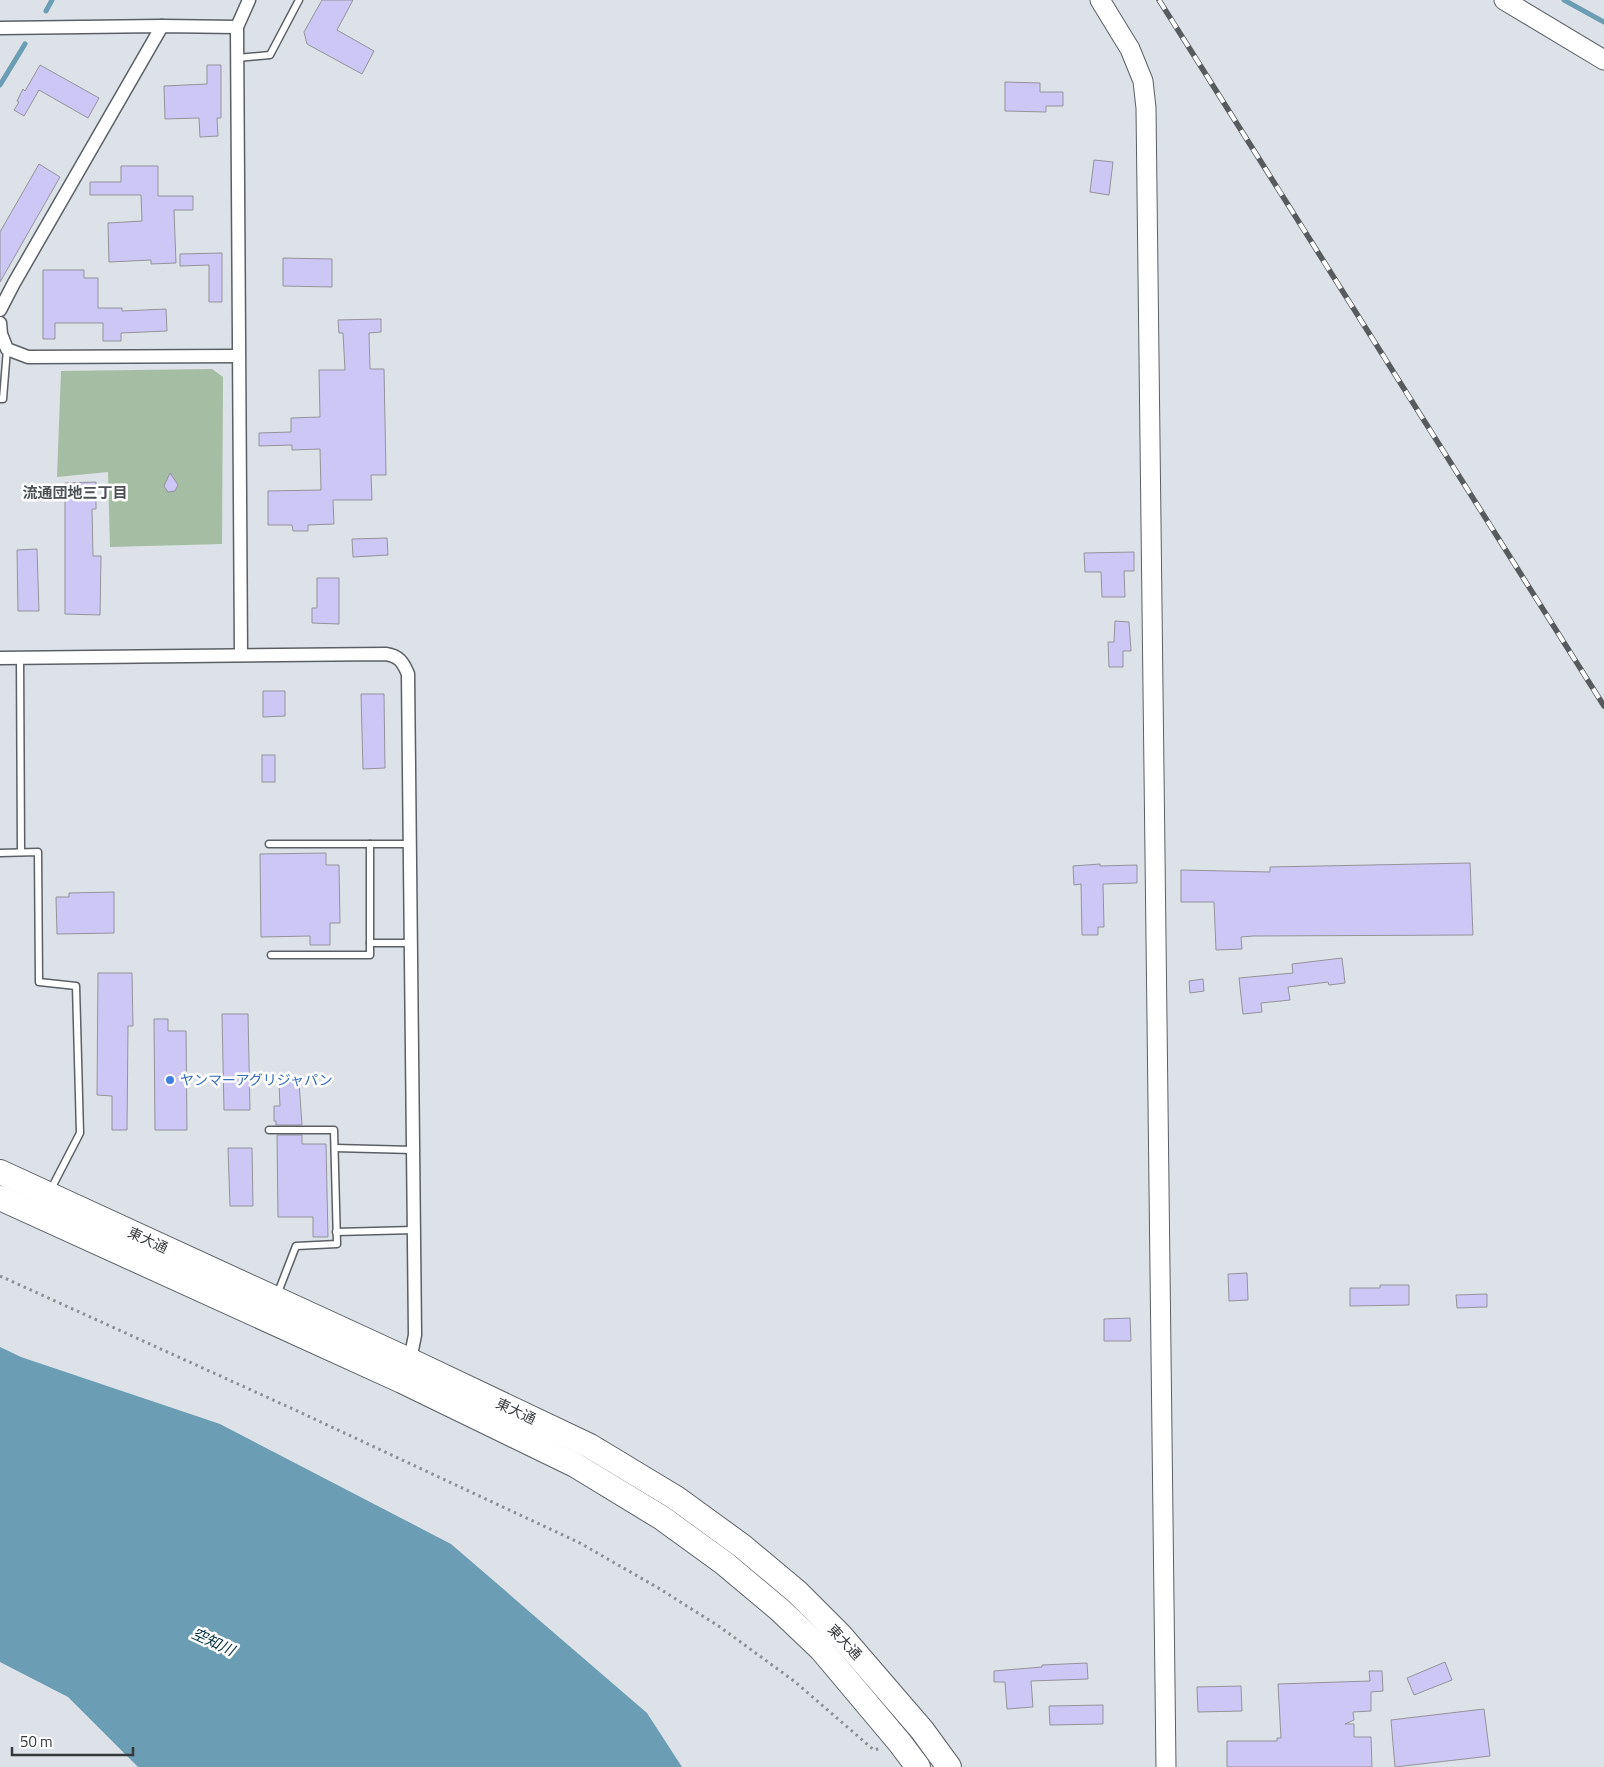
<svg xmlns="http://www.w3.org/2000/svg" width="1604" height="1767" viewBox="0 0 1604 1767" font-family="'Titillium Web','Noto Sans JP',sans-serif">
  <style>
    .green { fill: #a5bda2 }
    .water { fill: #6b9db5 }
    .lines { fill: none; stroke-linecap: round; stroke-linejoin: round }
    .stream { stroke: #6b9db5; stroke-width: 5 }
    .building { fill: #cdc7f6; stroke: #94939a }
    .lane-casing { stroke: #5b6065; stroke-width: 9 }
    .street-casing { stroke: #5b6065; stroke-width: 15 }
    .secondary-casing { stroke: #5b6065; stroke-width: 21 }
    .highway-casing { stroke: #5b6065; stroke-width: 26 }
    .path { stroke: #8b9094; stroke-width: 3; stroke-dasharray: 2.5 4; stroke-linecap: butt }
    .lane { stroke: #fff; stroke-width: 6 }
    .street { stroke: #fff; stroke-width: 12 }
    .secondary { stroke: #fff; stroke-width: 19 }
    .highway { stroke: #fff; stroke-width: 24 }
    .rail-casing { stroke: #575b5e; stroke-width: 5.5 }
    .rail { stroke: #fff; stroke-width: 4; stroke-dasharray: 11; stroke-linecap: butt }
    .shop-dot { fill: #3f7fe0; stroke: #fff; stroke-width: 2 }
    .labels { text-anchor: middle; stroke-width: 5; stroke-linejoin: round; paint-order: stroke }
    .shop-label { font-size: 14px; fill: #366cbe; stroke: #fff; text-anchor: start }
    .street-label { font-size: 14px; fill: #35383a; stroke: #fff }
    .neighbourhood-label { font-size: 15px; font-weight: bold; fill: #4c5155; stroke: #fff }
    .water-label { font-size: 15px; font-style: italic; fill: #002e3f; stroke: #fff }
  </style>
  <rect width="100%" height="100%" fill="#dce2e8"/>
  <polygon class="green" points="212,369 223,377 222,544 110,547 108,472 57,477 61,371"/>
  <polygon class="water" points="0,1347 21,1357 220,1424 451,1544 647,1713 682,1767 138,1767 68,1697 0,1662"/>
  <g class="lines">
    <g class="stream">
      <polyline points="1564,0 1604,22"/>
      <polyline points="46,11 52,0"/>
      <polyline points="0,85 25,44"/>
    </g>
  </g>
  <g class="building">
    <polygon points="322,0 353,0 337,30 374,51 362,74 307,44 304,32"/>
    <polygon points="40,65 99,98 88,118 39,90 24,116 14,110 19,102 17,101 23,89 25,91"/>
    <polygon points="207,65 221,65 221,118 217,118 218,136 200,137 199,118 165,119 164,86 207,84"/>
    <polygon points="1005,82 1040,83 1040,92 1063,92 1063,106 1046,106 1046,112 1005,111"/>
    <polygon points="1094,160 1113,162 1109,195 1090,192"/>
    <polygon points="39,164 60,177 0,282 0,232"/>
    <polygon points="121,166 158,166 158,196 193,196 193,210 174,210 176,263 151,264 151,260 109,262 108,223 142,221 141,195 90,195 90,182 121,182"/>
    <polygon points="222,253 222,302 209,302 209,265 180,266 180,254"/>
    <polygon points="283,258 332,259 332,287 283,286"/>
    <polygon points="43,270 84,270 84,278 98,278 98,308 122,308 122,311 166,309 167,331 121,333 121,341 103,341 103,323 55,323 55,339 43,339"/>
    <polygon points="381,319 381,332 369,333 370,369 384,369 386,475 371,475 372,500 333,500 334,524 308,525 308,531 293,531 292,525 268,525 268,491 321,490 320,449 292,450 292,445 259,446 259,433 291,432 291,418 320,417 319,370 345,370 343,333 339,333 338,320"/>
    <polygon points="170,473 178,485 175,491 168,492 164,486"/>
    <polygon points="96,482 96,509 92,509 93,556 101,556 100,615 65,614 65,483"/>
    <polygon points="387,538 388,555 353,557 352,539"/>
    <polygon points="37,549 39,611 18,611 17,550"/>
    <polygon points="1134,552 1134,571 1124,571 1125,597 1102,597 1101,572 1085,572 1084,553"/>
    <polygon points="317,578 339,578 339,624 312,623 312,608 317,608"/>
    <polygon points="1115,621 1129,622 1131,651 1123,651 1123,667 1109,667 1108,642 1114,642"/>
    <polygon points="263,691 285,691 285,716 263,717"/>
    <polygon points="361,694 384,694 385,768 363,769"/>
    <rect x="262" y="755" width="13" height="27"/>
    <polygon points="326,853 326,865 339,865 340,923 330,923 330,945 310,945 310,936 261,937 260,854"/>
    <polygon points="1470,863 1473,935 1253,936 1241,937 1242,949 1216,950 1214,902 1181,902 1181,870 1270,872 1270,867"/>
    <polygon points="1100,864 1100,866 1137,865 1137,883 1103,884 1104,927 1098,927 1098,935 1082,935 1081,884 1074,885 1073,866"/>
    <polygon points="114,892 114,933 57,934 56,897 69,897 69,893"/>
    <polygon points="1342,958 1345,983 1329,985 1328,982 1288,987 1290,1000 1261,1003 1262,1012 1243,1014 1239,978 1293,973 1292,964"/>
    <polygon points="98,973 132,973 133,1026 128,1026 127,1130 112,1130 112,1096 97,1095"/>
    <polygon points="1203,979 1204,991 1190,993 1189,981"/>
    <polygon points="222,1014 248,1014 250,1110 224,1110"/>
    <polygon points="154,1019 168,1019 168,1031 186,1031 187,1130 155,1130"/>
    <polygon points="299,1082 302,1125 276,1125 276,1121 274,1121 274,1106 280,1106 279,1083"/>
    <polygon points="277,1135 302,1135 302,1144 326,1144 328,1237 313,1237 313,1217 278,1217"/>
    <polygon points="228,1148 252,1148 253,1206 230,1206"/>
    <polygon points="1247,1273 1248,1300 1229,1301 1228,1274"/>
    <polygon points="1380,1285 1409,1285 1409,1305 1350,1306 1350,1288 1380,1288"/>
    <polygon points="1487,1294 1487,1307 1457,1308 1456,1295"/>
    <polygon points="1130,1318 1131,1341 1104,1341 1104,1319"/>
    <polygon points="1445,1662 1452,1680 1414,1695 1407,1678"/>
    <polygon points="1087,1663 1088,1679 1031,1681 1033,1707 1007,1709 1005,1682 994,1682 994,1671 1042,1667 1042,1665"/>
    <polygon points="1369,1671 1382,1671 1383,1691 1371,1692 1371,1711 1353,1712 1354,1720 1345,1724 1354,1724 1354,1737 1371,1737 1372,1767 1227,1767 1227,1741 1277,1741 1277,1738 1281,1738 1278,1684 1370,1681"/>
    <polygon points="1241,1686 1242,1711 1198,1712 1197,1687"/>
    <polygon points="1103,1705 1103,1724 1050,1725 1049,1706"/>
    <polygon points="1484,1709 1490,1756 1395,1767 1391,1720"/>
  </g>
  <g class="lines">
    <g class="lane-casing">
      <g id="lane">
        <polyline points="237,58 270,55 299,0"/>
        <polyline points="0,399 3,399 7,349"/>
        <polyline points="20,657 21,852"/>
        <polyline points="269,844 410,844"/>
        <polyline points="370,844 370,943"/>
        <polyline points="0,853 38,852 39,982 76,986 80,1133 50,1191"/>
        <polyline points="271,955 370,955 370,943 410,943"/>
        <polyline points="269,1130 334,1130 337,1244 296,1246 277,1295"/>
        <polyline points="335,1148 413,1150"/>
        <polyline points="336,1232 414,1230"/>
      </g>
    </g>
    <g class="street-casing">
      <g id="street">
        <polyline points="0,28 162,26 237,27"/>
        <polyline points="0,310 14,283 162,26"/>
        <polyline points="0,323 1,334 7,349 28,357 238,356"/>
        <polyline points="241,655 237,27 249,0"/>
        <path d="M0,658L386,654C399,656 403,662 408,674L415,1335L409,1365"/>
      </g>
    </g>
    <g class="secondary-casing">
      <g id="secondary">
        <polyline points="1100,0 1130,49 1143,81 1146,108 1166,1767"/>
        <polyline points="1504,0 1604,60"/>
      </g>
    </g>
    <g class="highway-casing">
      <g id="highway">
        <polyline points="0,1172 411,1361 590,1446 676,1498 742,1546 797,1592 841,1636 922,1730 949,1767"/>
        <polyline points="0,1198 402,1381 575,1465 662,1518 724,1563 780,1610 821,1649 900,1743 918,1767"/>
      </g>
    </g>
    <polyline class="path" points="0,1276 293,1409 580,1543 660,1589 720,1627 794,1681 874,1750 881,1748"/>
    <use href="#lane" class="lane"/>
    <use href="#street" class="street"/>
    <use href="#secondary" class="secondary"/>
    <use href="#highway" class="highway"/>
    <g class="rail-casing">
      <polyline id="rail" points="1159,0 1604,706"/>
    </g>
    <use href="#rail" class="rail"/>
  </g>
  <circle class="shop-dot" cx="170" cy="1080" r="5"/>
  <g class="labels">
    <g class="shop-label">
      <text x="180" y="1085">ヤンマーアグリジャパン</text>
    </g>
    <g class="street-label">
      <text transform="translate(148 1240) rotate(25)" y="5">東大通</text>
      <text transform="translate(516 1411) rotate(25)" y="5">東大通</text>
      <text transform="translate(845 1642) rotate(47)" y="5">東大通</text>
    </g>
    <g class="neighbourhood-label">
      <text x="75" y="498">流通団地三丁目</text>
    </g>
    <g class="water-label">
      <text transform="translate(213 1642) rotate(25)" y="5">空知川</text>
    </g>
  </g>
  <path d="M12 1747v8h121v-8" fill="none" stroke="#35383a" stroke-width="2.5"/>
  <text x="20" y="1747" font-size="15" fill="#35383a" stroke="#ffffff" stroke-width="4" paint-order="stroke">50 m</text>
</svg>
